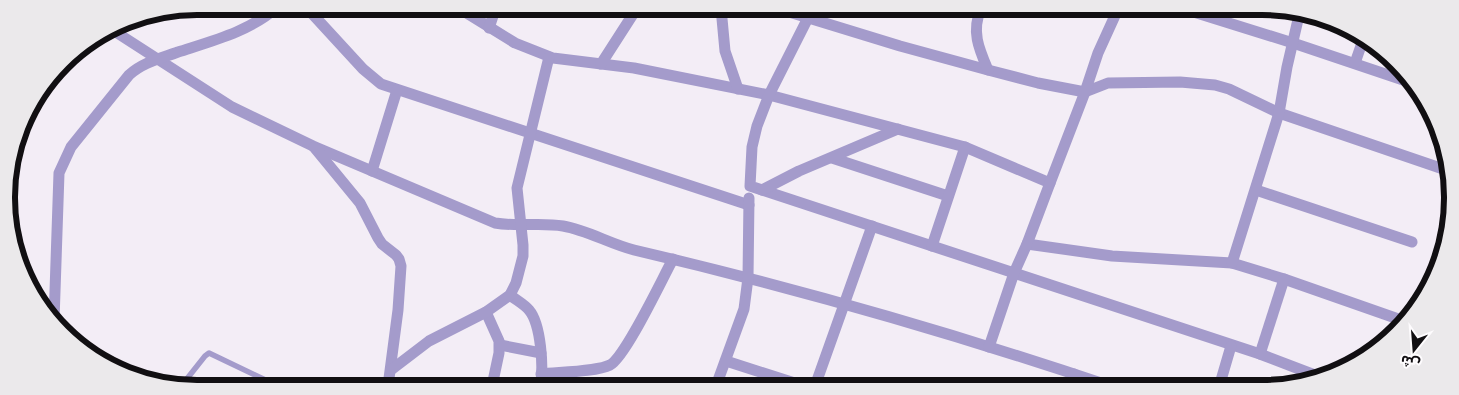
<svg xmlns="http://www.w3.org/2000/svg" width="1459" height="395" viewBox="0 0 1459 395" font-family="Overpass,'Noto Sans Arabic',sans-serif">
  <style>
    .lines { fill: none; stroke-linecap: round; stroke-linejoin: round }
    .lane { stroke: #a49bcb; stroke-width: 5.5 }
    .street { stroke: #a49bcb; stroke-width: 11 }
    .rim { fill: none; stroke: #110f12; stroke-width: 6 }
  </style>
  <rect width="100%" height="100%" fill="#f3edf6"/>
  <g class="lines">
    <polyline class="lane" points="182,385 205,356 209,353 276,385"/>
    <g class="street">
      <polyline points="306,7 363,69 381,84 749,205"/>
      <polyline points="457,7 515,43 553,58 634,68 769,95 965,147 1050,183"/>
      <polyline points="721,8 725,51 738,89"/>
      <polyline points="776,8 900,46 988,70 1038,83 1085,92 1108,83 1180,82 1215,85 1229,89 1279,113 1449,171"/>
      <polyline points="813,8 769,95 757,126 752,147 750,186 1260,354 1320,377"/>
      <path d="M981,9C971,31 979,49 988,70"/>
      <polyline points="1184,9 1293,43 1412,83"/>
      <polyline points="489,28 496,7"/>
      <path d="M111,29L232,107L313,146L495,223C518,227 541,222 563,226C587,230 610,244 634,250C796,288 956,334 1113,387"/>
      <polyline points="1355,63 1364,37"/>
      <polyline points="601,64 637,8"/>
      <polyline points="314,147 360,203 378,238 382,244 396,255 399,259 401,266 398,310 388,386"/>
      <polyline points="832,158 948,196"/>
      <polyline points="372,171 397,90"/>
      <polyline points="762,190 799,171 898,129"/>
      <polyline points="1256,190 1412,242"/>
      <polyline points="1027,244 1112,256 1232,263 1284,279 1404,321"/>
      <polyline points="932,246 965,147"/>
      <polyline points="1232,263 1279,113 1287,67 1300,11"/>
      <path d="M510,295C516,300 524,304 529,310C541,324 544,368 540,386"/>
      <polyline points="486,312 499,341 499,353 492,386"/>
      <path d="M54,321L59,173L71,147L129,75C143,62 162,58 178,52C212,41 251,31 277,7"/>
      <polyline points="500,345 541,353"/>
      <polyline points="989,347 1014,273 1027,244 1050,183 1085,92 1098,53 1118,9"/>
      <polyline points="1260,354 1284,279"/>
      <polyline points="726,361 804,386"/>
      <polyline points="391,370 429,341 486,312 510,295 516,283 523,256 523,245 517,188 549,57"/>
      <path d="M541,374C558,372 596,372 610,365C626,356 662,279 673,259"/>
      <polyline points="716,386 744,309 748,278 749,198"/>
      <polyline points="815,386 872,226"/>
      <polyline points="1070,387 1074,374"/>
      <polyline points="1219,387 1231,346"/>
    </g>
  </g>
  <path d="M0 0H1459V395H0ZM197 15H1262A182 182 0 0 1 1444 197V198A182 182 0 0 1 1262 380H197A182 182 0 0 1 15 198V197A182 182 0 0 1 197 15Z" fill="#ebe9eb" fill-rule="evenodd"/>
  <path class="rim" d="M197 15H1262A182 182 0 0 1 1444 197V198A182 182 0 0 1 1262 380H197A182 182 0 0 1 15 198V197A182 182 0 0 1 197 15Z"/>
  <g transform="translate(1414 350) rotate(197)" stroke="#fefcfe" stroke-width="4" paint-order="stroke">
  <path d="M0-4L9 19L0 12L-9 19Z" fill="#110f12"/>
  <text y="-8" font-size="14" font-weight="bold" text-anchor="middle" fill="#110f12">ش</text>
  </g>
</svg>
